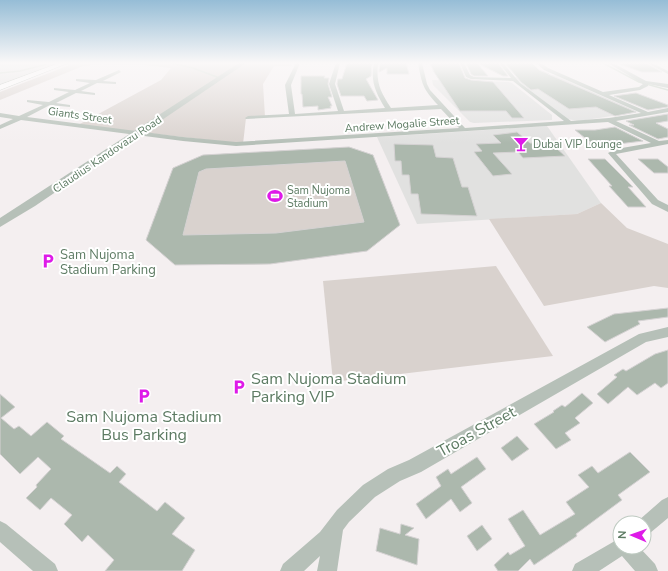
<svg xmlns="http://www.w3.org/2000/svg" width="668" height="571" viewBox="0 0 668 571" font-family="'Nunito Sans',sans-serif">
  <style>
    .built { fill: #e1e1e0 }
    .green { fill: #d9d2ce }
    .lines { fill: none; stroke-linecap: round; stroke-linejoin: round }
    .stream { stroke: #bccbbb; stroke-width: 1.5 }
    .building { fill: #acb8ad; stroke: #d5d2d3; fill-rule: evenodd }
    .secondary-casing { stroke: #a9b5ab; stroke-width: 1 }
    .minor { fill: #b6c0b8; fill-rule: evenodd }
    .tertiary { fill: #b6c0b8; fill-rule: evenodd }
    .secondary { fill: #fff; fill-rule: evenodd }
    .labels { text-anchor: middle; stroke-width: 4; stroke-linejoin: round; paint-order: stroke }
    .far-street-label { font-size: 11px; fill: #5d7b63; stroke: #fff }
    .far-poi-label { font-size: 11px; fill: #5d7b63; stroke: #fff; text-anchor: start }
    .poi-label { font-size: 13px; fill: #5d7b63; stroke: #fff; text-anchor: start }
    .near-poi-label { font-size: 16px; fill: #5d7b63; stroke: #fff; text-anchor: start }
    .near-street-label { font-size: 16px; fill: #5d7b63; stroke: #fff }
  </style>
  <rect width="100%" height="100%" fill="#f4eff0"/>
  <g class="built">
    <polygon points="0,63 57,63 0,84"/>
    <polygon points="555,75 638,112 579,121 567,119 521,86 513,77 535,78"/>
    <polygon points="432,80 508,82 512,83 552,115 552,120 474,123 470,122 433,85"/>
    <polygon points="547,126 601,203 577,214 417,224 377,137"/>
  </g>
  <g class="green">
    <polygon points="75,63 292,63 291,66 274,66 263,84 265,117 246,118 243,144 78,125 161,80 171,68 146,65 100,64 83,66 0,100 0,92"/>
    <polygon points="349,147 373,155 400,225 367,251 270,264 175,265 146,240 173,168 203,155"/>
    <polygon points="601,203 627,228 668,244 668,288 654,286 544,306 489,219 577,214"/>
    <polygon points="496,266 553,356 333,382 323,281"/>
  </g>
  <g class="lines">
    <g class="stream">
      <polyline points="77,63 80,63"/>
      <polyline points="171,63 193,68 217,77"/>
      <polyline points="603,63 639,82 668,90"/>
      <polyline points="0,73 20,71 47,64"/>
    </g>
  </g>
  <g class="building">
    <polygon points="347,63 372,63 371,76 366,79 378,100 367,101 364,96 341,96 337,84 338,79 342,79"/>
    <polygon points="380,63 406,63 409,74 387,74 387,68 379,72"/>
    <polygon points="430,63 459,63 465,78 471,80 493,82 524,118 512,118 506,111 460,111 434,72"/>
    <polygon points="466,63 477,63 488,76 474,76 471,74"/>
    <polygon points="477,63 498,63 508,76 503,76"/>
    <polygon points="505,63 532,63 539,70 549,74 548,74 636,112 615,116 596,107 569,109 538,89 531,90 521,82"/>
    <polygon points="619,63 646,63 662,72 642,72 619,64"/>
    <polygon points="301,76 325,76 324,78 329,78 328,84 332,97 328,97 332,106 330,106 331,108 318,110 318,106 303,107 302,94 301,94"/>
    <polygon points="636,93 668,105 668,107 648,110 614,96"/>
    <polygon points="668,114 668,121 656,123 668,129 668,137 658,139 629,125 634,125 626,121"/>
    <polygon points="615,127 643,141 584,148 590,142 575,130 595,130"/>
    <polygon points="517,132 530,143 540,143 544,146 554,146 565,156 523,158 518,152 493,153 512,174 493,176 474,152 482,151 476,144 501,143 493,135"/>
    <polygon points="394,144 433,145 436,157 453,158 462,187 468,187 477,216 421,214 418,194 411,194 409,175 402,175 401,161 395,161"/>
    <path d="M349,147L373,155L400,225L367,251L270,264L175,265L146,240L173,168L203,155ZM345,161L364,222L276,233L183,235L199,172L206,169Z"/>
    <polygon points="588,159 605,159 633,187 628,187 646,207 628,207 609,186 612,186"/>
    <polygon points="638,159 658,159 668,167 668,173 654,173"/>
    <polygon points="668,308 668,317 638,321 640,324 605,342 587,327 614,314"/>
    <polygon points="668,350 668,383 661,388 655,383 637,395 628,387 608,404 597,394 617,377 614,375 623,369 626,371 655,354"/>
    <polygon points="582,393 593,403 575,418 580,423 565,433 571,440 556,449 534,424 554,412 553,411 562,405 565,407"/>
    <polygon points="0,394 15,407 1,418 14,429 19,426 31,436 47,422 64,436 61,439 110,473 117,466 126,474 119,482 157,511 165,502 185,518 172,534 195,550 182,571 105,571 114,560 88,535 82,542 64,524 72,515 51,498 40,510 26,498 37,487 36,485 51,469 38,457 20,474 0,454"/>
    <polygon points="517,436 529,449 512,461 501,448"/>
    <polygon points="630,452 650,472 618,495 622,500 576,534 577,536 534,565 530,559 518,571 498,571 494,565 508,552 510,555 525,546 508,519 523,510 540,535 575,514 566,502 589,487 578,475 592,466 598,473"/>
    <polygon points="477,457 486,469 461,487 472,503 460,512 451,499 426,519 416,504 441,486 436,477 448,469 451,474"/>
    <polygon points="401,524 414,528 405,535 419,539 417,565 376,551 380,528 400,534"/>
    <polygon points="482,525 492,539 477,551 467,536"/>
  </g>
  <g class="lines">
    <g class="secondary-casing">
      <polygon id="secondary" points="59,63 68,63 0,90 0,85"/>
    </g>
    <g class="minor">
      <path d="M296,63H300L291,85L295,114L338,111L329,84L336,63H340L335,84L344,111L385,108C376,93 370,81 374,63H378C376,83 380,91 391,108L438,105C423,89 422,85 418,63H422L427,84L430,90L465,128L564,121L513,81L471,79L466,77L460,63H464L470,75L474,77L511,78L499,63H503L520,83L571,121L609,118L641,113L544,70L536,63H541L548,68L603,92L639,87L643,84L608,63H613L646,81L668,84V88L648,84V86L640,90L609,95L648,112L668,108V112L616,121L659,141L668,140V144L616,154L658,200L668,205V212L652,204L608,153L616,149L651,143L608,122L236,146L183,141L21,120L0,129V125L13,119L0,117V113L19,116L43,105L27,102V100L49,102L69,92L54,90V88L75,90L90,83L76,81V79L96,80L119,70L121,72L103,81L116,82V84L97,83L81,91L95,93V95L76,93L56,103L70,105V107L50,105L27,117L183,137L236,142L459,128L441,109L246,119L245,118L248,116L289,114L285,85Z"/>
      <polygon points="647,63 652,63 668,71 668,74"/>
      <polygon points="668,327 668,337 646,342 421,472 400,481 375,497 349,522 343,530 337,571 317,571 320,556 304,571 280,571 283,564 320,532 337,510 363,485 388,469 409,460 639,334"/>
      <polygon points="668,497 668,518 650,533 644,536 644,523 637,523 638,521 662,500"/>
      <polygon points="0,521 6,524 55,564 58,571 33,571 0,542"/>
      <polygon points="620,538 620,547 639,547 655,564 658,571 635,571 622,556 599,571 572,571 575,564"/>
    </g>
    <polygon class="tertiary" points="239,63 246,63 35,206 0,227 0,218"/>
    <use href="#secondary" class="secondary"/>
  </g>
  <linearGradient id="sky" x2="0" y2="1"><stop stop-color="#96bdd6"/><stop offset="0.44" stop-color="#faf8f8"/><stop offset="1" stop-color="#faf8f8" stop-opacity="0"/></linearGradient>
  <rect width="668" height="143" fill="url(#sky)"/>
  <defs>
    <g id="bar-bare" transform="scale(1.2)"><path d="M-6-5H6L.8 .8V4.5H3.5V6h-7V4.5H-.8V.8Z" fill="#de1ae8" stroke="#fff" stroke-width="2.5" paint-order="stroke"/></g>
    <g id="stadium-bare" transform="scale(1.2)"><path d="M0-5a6.5 5 0 1 0 0 10a6.5 5 0 1 0 0-10ZM-3.5-1.8h7v3.6h-7Z" fill="#de1ae8" stroke="#fff" stroke-width="2.5" paint-order="stroke"/></g>
    <g id="parking-bare" transform="scale(1.2)"><path d="M-3.5-5.5H1a3.5 3.5 0 0 1 0 7H-1V5.5H-3.5ZM-1-3.4V-.6H.8a1.4 1.4 0 0 0 0-2.8Z" fill="#de1ae8" stroke="#fff" stroke-width="2.5" paint-order="stroke"/></g>
  </defs>
  <g fill-rule="evenodd">
    <use href="#bar-bare" x="521" y="144"/>
    <use href="#stadium-bare" x="275" y="196"/>
    <use href="#parking-bare" x="48" y="261"/>
    <use href="#parking-bare" x="239" y="387"/>
    <use href="#parking-bare" x="144" y="396"/>
  </g>
  <g class="labels">
    <g class="far-street-label">
      <text transform="translate(80 115) rotate(8)" y="4">Giants Street</text>
      <text transform="translate(402 124) rotate(-4)" y="4">Andrew Mogalie Street</text>
      <text transform="translate(107 154) rotate(-34)" y="4">Claudius Kandovazu Road</text>
    </g>
    <g class="far-poi-label">
      <text x="533" y="148">Dubai VIP Lounge</text>
      <text x="287" y="194">Sam Nujoma<tspan x="287" dy="13">Stadium</tspan></text>
    </g>
    <g class="poi-label">
      <text x="60" y="259">Sam Nujoma<tspan x="60" dy="15">Stadium Parking</tspan></text>
    </g>
    <g class="near-poi-label">
      <text x="251" y="384">Sam Nujoma Stadium<tspan x="251" dy="18">Parking VIP</tspan></text>
      <text x="144" y="422" text-anchor="middle">Sam Nujoma Stadium<tspan x="144" dy="18">Bus Parking</tspan></text>
    </g>
    <g class="near-street-label">
      <text transform="translate(476 431) rotate(-29)" y="6">Troas Street</text>
    </g>
  </g>
  <g transform="translate(632 535) rotate(272)"><circle r="19" fill="#ffffff" stroke="#becac1"/>
  <path d="M0-3L7 15L0 10L-7 15Z" fill="#de1ae8"/>
  <text y="-6" font-size="11" font-weight="bold" text-anchor="middle" fill="#5d7b63">N</text>
  </g>
</svg>
